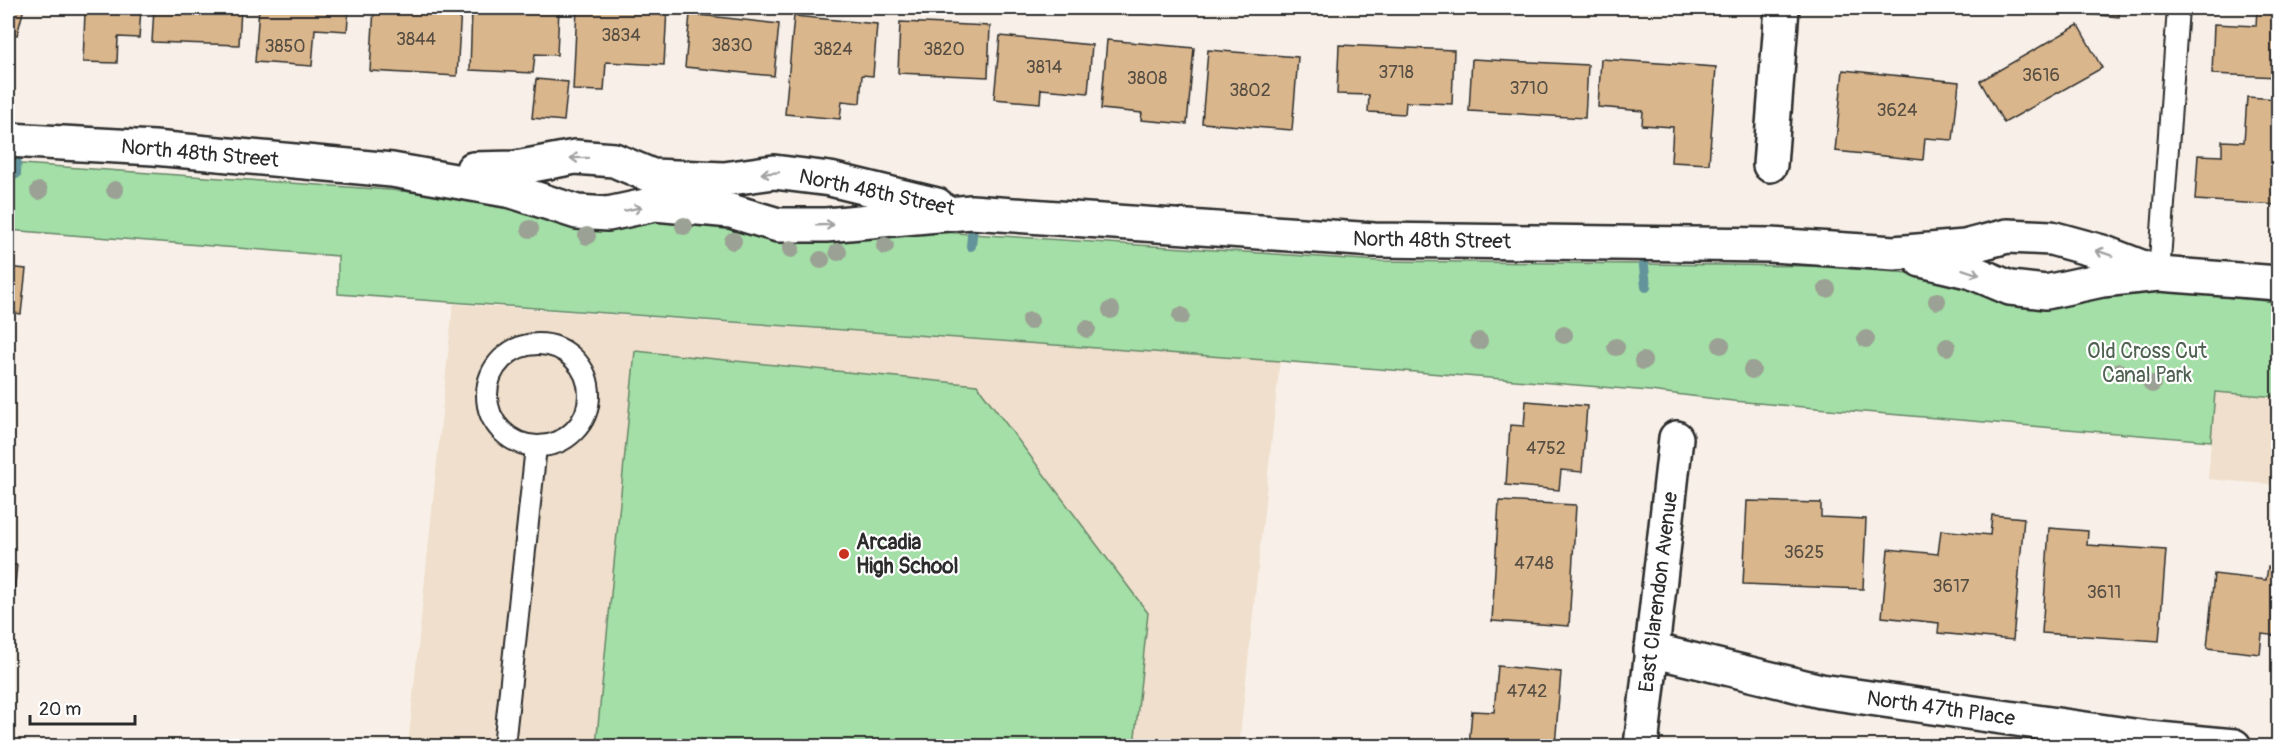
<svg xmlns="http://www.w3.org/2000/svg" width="2286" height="754" viewBox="0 0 2286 754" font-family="Pangolin,sans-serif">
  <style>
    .built { fill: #efdfcc }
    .green { fill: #a3dfa6; stroke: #678568; stroke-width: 1.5 }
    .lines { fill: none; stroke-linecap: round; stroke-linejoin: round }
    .stream { stroke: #64949b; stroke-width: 10 }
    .building { fill: #dab68c; stroke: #2b2b2b; stroke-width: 1.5 }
    .service-casing { stroke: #2b2b2b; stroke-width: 24 }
    .minor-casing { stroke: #2b2b2b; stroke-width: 38 }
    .tertiary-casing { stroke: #2b2b2b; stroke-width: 38 }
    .service { stroke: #fff; stroke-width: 20 }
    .minor { stroke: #fff; stroke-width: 33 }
    .tertiary { stroke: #fff; stroke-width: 33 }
    .tree { fill: #9ba194 }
    .oneway { stroke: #a0a0a0 }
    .poi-dot { fill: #c8321e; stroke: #fff; stroke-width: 2 }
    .labels { text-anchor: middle; stroke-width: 4.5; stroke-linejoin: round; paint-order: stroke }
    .number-label { font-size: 18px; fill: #574e43 }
    .street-label { font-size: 21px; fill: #2b2b2b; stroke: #fff }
    .park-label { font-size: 21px; fill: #4f6150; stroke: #fff }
    .poi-label { font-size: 21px; font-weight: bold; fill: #2b2b2b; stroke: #fff; text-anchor: start }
  </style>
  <rect width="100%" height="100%" fill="#f8f0e8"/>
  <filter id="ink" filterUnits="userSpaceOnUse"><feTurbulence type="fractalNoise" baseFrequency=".0167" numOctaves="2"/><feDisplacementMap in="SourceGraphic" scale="12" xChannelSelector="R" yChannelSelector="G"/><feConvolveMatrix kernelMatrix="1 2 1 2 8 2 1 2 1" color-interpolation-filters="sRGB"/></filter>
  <g filter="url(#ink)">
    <g class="built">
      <polygon points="453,304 1280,361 1239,746 408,746"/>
      <polygon points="2215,392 2278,397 2278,485 2208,479"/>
    </g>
    <g class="green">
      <polygon points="8,163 390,190 655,213 1379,261 1811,266 2151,290 2278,302 2278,397 2215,392 2211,441 1733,401 1650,391 1280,361 338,294 338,256 8,230"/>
      <polygon points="635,351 977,385 1148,613 1134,746 596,746"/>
    </g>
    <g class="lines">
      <g class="stream">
        <polyline points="16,174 17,144"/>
        <polyline points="971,246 974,216"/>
        <polyline points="1642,246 1646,287"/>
      </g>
    </g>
    <g class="building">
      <polygon points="8,8 24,8 17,35 8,32"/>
      <polygon points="53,8 141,8 139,38 118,37 117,63 83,62 85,12 53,11"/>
      <polygon points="154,8 241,8 239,45 152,42"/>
      <polygon points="259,8 349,8 347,31 315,29 312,66 255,62"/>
      <polygon points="374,8 461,8 457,76 370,71"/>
      <polygon points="472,8 559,8 557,55 535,54 533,73 470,70"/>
      <polygon points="577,8 667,8 664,65 606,62 604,91 573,90"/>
      <polygon points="2053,8 2120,8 2119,17 2053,11"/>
      <polygon points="2257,8 2278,8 2278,77 2212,74 2214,24 2256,26"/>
      <polygon points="690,14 779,24 774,76 685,67"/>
      <polygon points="794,16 877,24 873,76 862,75 860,103 842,101 840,119 785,114"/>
      <polygon points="900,22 990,26 988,77 898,73"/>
      <polygon points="2078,25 2102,68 2004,123 1980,81"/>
      <polygon points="1000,36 1092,45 1088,93 1041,89 1040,103 994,99"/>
      <polygon points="1107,40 1194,48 1187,124 1141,120 1142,113 1101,109"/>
      <polygon points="1339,45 1454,50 1452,104 1406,102 1405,114 1368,112 1369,95 1337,94"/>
      <polygon points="1208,50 1298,57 1292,130 1202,123"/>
      <polygon points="1472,59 1588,65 1585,118 1469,111"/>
      <polygon points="1601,59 1716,67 1709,164 1671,162 1673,127 1642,125 1643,111 1598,107"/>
      <polygon points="1843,70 1959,82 1953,140 1925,138 1923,160 1835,151"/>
      <polygon points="536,79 568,82 564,121 532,118"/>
      <polygon points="2247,97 2278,99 2278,205 2195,200 2198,155 2222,156 2222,141 2244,142"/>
      <polygon points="8,267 26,269 21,314 8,312"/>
      <polygon points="1526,401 1587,406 1582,472 1561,470 1559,490 1506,485 1510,425 1524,426"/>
      <polygon points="1499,501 1576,505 1569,626 1492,621"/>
      <polygon points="1747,501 1821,503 1821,517 1866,519 1863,589 1743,584"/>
      <polygon points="1992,515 2024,518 2013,640 1938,633 1939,623 1882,617 1888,549 1938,554 1941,530 1990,535"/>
      <polygon points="2049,528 2088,531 2087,545 2166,550 2159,641 2042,633"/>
      <polygon points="8,564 17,565 8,649"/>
      <polygon points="2268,567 2278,568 2278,636 2262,634 2260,654 2207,648 2214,574 2266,580"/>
      <polygon points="1498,666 1561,672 1555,746 1469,746 1472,711 1494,712"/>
    </g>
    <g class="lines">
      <g class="service-casing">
        <g id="service">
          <polyline points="2159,274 2178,8"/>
          <circle cx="538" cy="395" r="51"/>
          <polyline points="504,746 536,447"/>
        </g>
      </g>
      <g class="minor-casing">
        <g id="minor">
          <polyline points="1770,165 1782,8"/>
          <polyline points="1651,650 1821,691 2148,738 2234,746"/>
          <polyline points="1641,746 1676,438"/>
        </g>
      </g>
      <g class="tertiary-casing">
        <g id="tertiary">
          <polyline points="8,140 154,148 392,170 512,191 577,212 608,214 655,204 731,211 778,225 826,225 971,212 1374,240 1770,245 1894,253 1965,247 2007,236 2051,238 2102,252 2159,274"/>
          <polyline points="473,169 516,168 575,157 614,160 652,176 724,179 774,172 830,179 937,205"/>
          <polyline points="1921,260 1972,272 2010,288 2046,292 2102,280 2159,274 2278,283"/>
        </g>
      </g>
      <use href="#service" class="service"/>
      <use href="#minor" class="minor"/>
      <use href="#tertiary" class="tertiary"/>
    </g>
    <g class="tree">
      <circle cx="115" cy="190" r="9"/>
      <circle cx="39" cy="191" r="9"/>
      <circle cx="684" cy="226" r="9"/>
      <circle cx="530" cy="229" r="9"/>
      <circle cx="587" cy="236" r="9"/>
      <circle cx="733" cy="241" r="9"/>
      <circle cx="885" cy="246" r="9"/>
      <circle cx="791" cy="249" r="9"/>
      <circle cx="838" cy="252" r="9"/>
      <circle cx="821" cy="260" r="9"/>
      <circle cx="1827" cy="289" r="9"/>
      <circle cx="1937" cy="301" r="9"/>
      <circle cx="1111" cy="310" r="9"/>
      <circle cx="1181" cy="316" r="9"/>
      <circle cx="1030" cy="321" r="9"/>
      <circle cx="1087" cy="329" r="9"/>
      <circle cx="1564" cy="335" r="9"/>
      <circle cx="1866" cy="339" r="9"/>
      <circle cx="1479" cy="341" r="9"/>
      <circle cx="1721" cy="345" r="9"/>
      <circle cx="1616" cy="347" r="9"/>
      <circle cx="1947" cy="347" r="9"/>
      <circle cx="1643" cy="361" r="9"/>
      <circle cx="1752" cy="370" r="9"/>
      <circle cx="2119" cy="372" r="9"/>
      <circle cx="2152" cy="384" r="9"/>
    </g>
    <defs><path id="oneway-shaft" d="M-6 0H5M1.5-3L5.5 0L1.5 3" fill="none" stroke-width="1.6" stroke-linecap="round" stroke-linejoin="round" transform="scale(1.5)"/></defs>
    <g class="oneway">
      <use href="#oneway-shaft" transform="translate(579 158) rotate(179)"/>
      <use href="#oneway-shaft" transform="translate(770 173) rotate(176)"/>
      <use href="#oneway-shaft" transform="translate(633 209) rotate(-12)"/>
      <use href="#oneway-shaft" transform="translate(825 225) rotate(-2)"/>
      <use href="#oneway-shaft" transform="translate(2104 253) rotate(-161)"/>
      <use href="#oneway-shaft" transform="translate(1971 272) rotate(18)"/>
    </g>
  </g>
  <circle class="poi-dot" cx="844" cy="554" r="6"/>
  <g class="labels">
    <g class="number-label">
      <text x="621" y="41">3834</text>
      <text x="416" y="45">3844</text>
      <text x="732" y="51">3830</text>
      <text x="285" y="52">3850</text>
      <text x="833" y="55">3824</text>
      <text x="944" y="55">3820</text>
      <text x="1044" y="73">3814</text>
      <text x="1396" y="78">3718</text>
      <text x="2041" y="81">3616</text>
      <text x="1147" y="84">3808</text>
      <text x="1529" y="94">3710</text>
      <text x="1250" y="96">3802</text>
      <text x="1897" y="116">3624</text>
      <text x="1546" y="454">4752</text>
      <text x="1804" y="558">3625</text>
      <text x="1534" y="569">4748</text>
      <text x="1951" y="592">3617</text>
      <text x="2104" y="598">3611</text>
      <text x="1527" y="697">4742</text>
    </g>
    <g class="street-label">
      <text transform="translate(200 153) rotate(5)" y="7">North 48th Street</text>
      <text transform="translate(877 192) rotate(12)" y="7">North 48th Street</text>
      <text transform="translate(1432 240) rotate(1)" y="7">North 48th Street</text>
      <text transform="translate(1658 592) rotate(-83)" y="7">East Clarendon Avenue</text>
      <text transform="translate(1941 708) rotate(8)" y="7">North 47th Place</text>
    </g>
    <g class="park-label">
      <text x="2147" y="358">Old Cross Cut<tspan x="2147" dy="24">Canal Park</tspan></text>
    </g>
    <g class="poi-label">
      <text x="856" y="549">Arcadia<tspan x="856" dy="24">High School</tspan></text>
    </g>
  </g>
  <rect width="2286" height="754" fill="none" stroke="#fff" stroke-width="30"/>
  <rect x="15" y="15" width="2256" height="724" fill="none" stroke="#2b2b2b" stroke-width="2" filter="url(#ink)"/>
  <path d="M30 715v9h105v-9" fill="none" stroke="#2b2b2b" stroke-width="3"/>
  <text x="39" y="715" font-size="18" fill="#2b2b2b" stroke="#ffffff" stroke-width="4.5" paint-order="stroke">20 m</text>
</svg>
